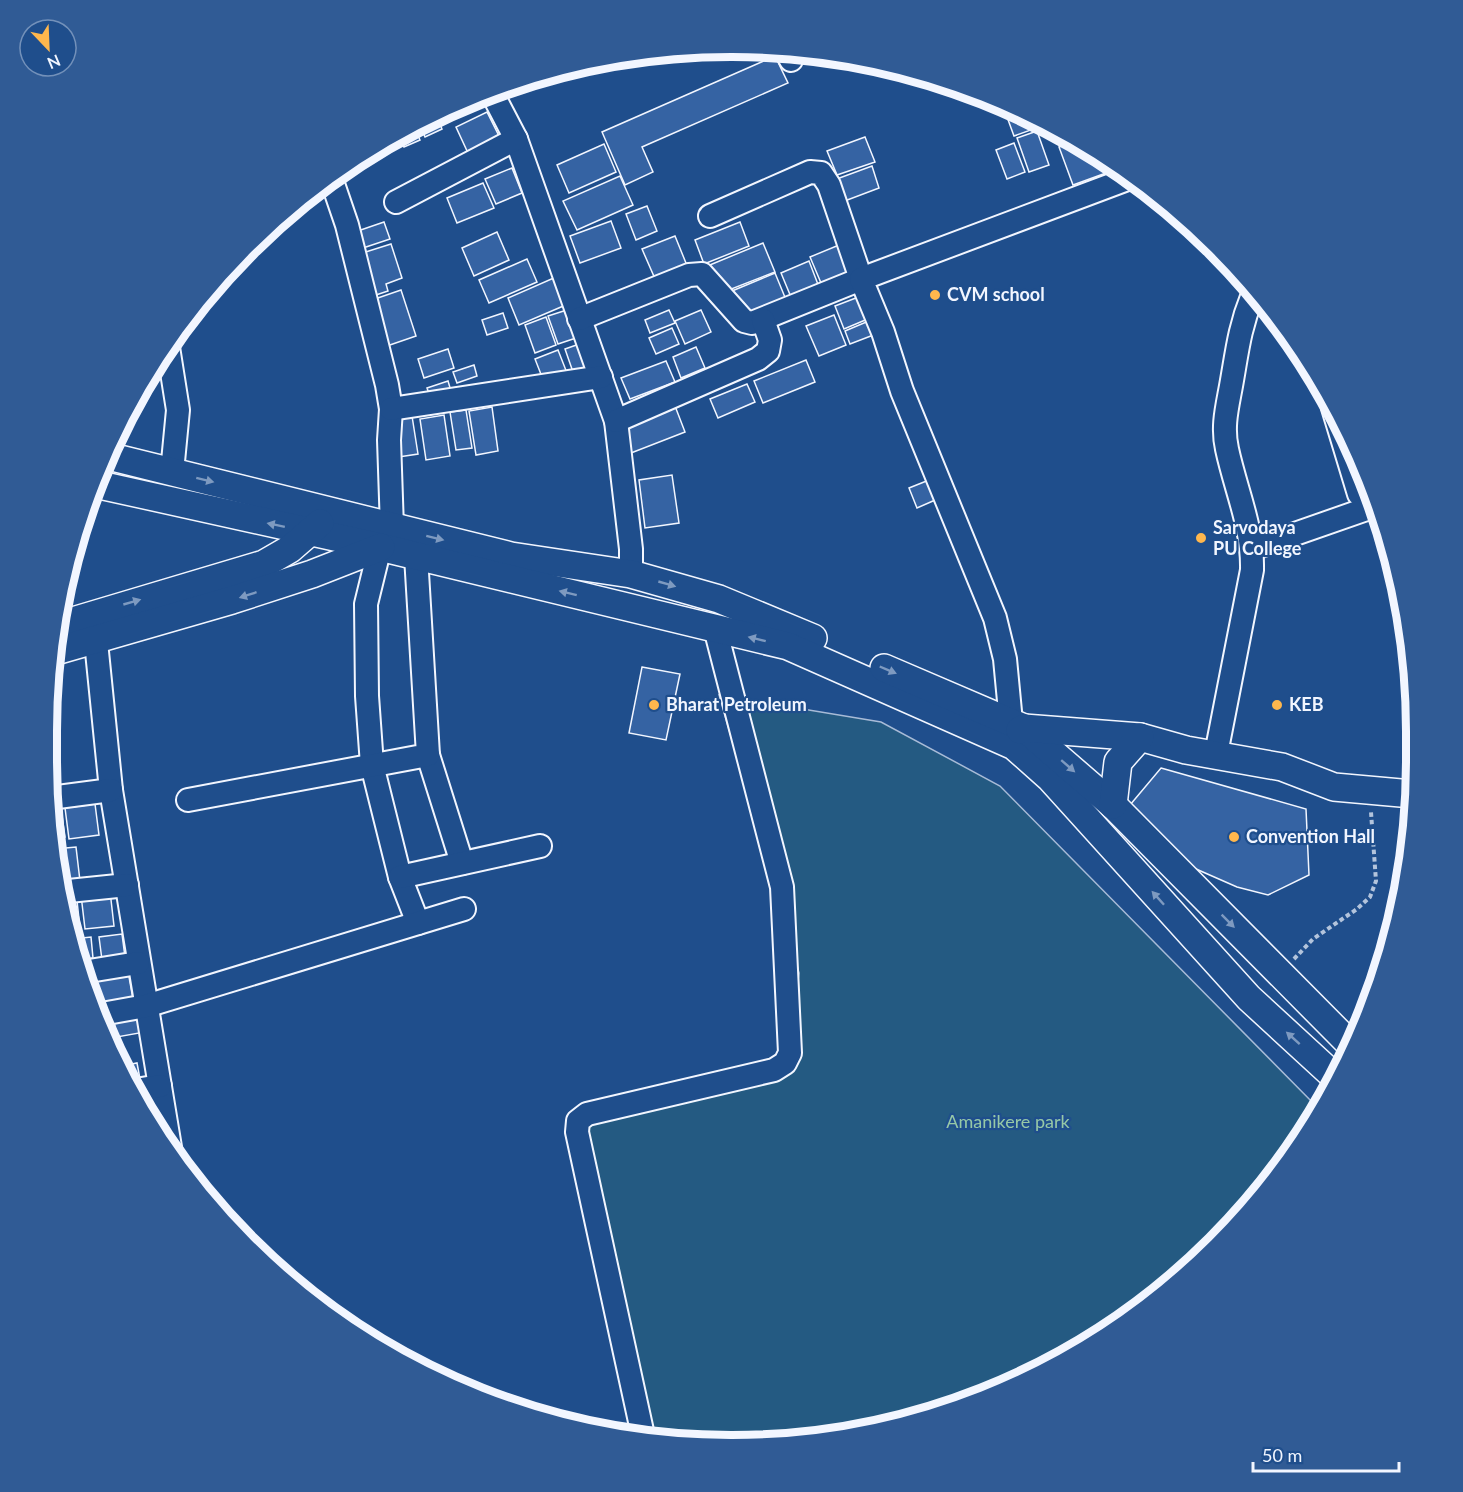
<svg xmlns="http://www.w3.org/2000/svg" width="1463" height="1492" viewBox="0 0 1463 1492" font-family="Lato,sans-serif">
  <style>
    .green { fill: #245a82; stroke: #a8bbd7; stroke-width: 1.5 }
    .building { fill: #3563a3; stroke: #f2f6ff; stroke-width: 1.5 }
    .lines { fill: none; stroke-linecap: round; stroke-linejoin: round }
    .minor-casing { stroke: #f2f6ff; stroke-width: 26 }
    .major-casing { stroke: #f2f6ff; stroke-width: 30 }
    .path { stroke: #b3c4dc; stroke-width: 4; stroke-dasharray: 4.5 3; stroke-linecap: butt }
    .minor { stroke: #1f4e8c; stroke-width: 22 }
    .major { stroke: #1f4e8c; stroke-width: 27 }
    .oneway { fill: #7e9ac0 }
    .poi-dot { fill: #ffb74d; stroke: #1f4e8c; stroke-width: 2 }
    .labels { text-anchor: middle; stroke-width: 4.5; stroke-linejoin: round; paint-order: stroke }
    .poi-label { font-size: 18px; font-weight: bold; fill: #f2f6ff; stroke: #1f4e8c; text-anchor: start }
    .park-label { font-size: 18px; fill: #97c8a6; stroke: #1f4e8c }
    .rim { fill: none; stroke: #f2f6ff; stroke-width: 8 }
  </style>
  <rect width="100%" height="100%" fill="#1f4e8c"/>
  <polygon class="green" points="719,695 881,722 1000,786 1320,1110 1247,1212 1149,1304 1034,1375 908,1422 776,1444 646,1440 569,1115 787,1065 799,973"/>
  <g class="building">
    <polygon points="775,56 788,83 642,147 653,172 625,185 602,132"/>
    <polygon points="1003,106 1045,125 1014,136"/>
    <polygon points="487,112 500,138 468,153 456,127"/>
    <polygon points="436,114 442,129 425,137 419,123"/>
    <polygon points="414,126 420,140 404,147 399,136"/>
    <polygon points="1037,131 1049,165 1029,172 1017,138"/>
    <polygon points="865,137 875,162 837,175 827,151"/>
    <polygon points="394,139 398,148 377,158 374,151"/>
    <polygon points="1077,140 1117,169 1073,185 1059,147"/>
    <polygon points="1014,143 1025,172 1007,179 996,150"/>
    <polygon points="604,144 616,172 569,193 557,165"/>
    <polygon points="872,166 879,188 842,202 834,180"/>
    <polygon points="512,168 522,193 496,204 485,179"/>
    <polygon points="620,176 633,205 577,230 563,201"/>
    <polygon points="483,183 494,208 457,223 447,198"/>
    <polygon points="647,206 657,231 636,240 626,214"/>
    <polygon points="611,221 621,248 580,263 570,236"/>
    <polygon points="384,222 390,239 354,251 349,234"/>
    <polygon points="740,222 749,246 704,264 695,240"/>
    <polygon points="497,232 509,260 474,276 462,248"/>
    <polygon points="675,236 688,268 656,281 642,249"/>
    <polygon points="763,243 775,272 716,295 705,267"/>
    <polygon points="391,244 402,278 386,284 388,291 367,298 353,256"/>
    <polygon points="839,245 853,279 824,290 810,257"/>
    <polygon points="527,259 537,282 489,303 479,280"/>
    <polygon points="809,261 819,287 791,297 781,273"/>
    <polygon points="775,273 789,307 745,324 732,291"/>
    <polygon points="556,277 568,304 519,325 508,298"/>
    <polygon points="401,290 416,336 384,347 369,301"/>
    <polygon points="861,296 870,318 844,329 835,306"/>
    <polygon points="573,308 582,336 558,344 548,316"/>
    <polygon points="669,310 675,323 650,333 645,320"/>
    <polygon points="701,310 711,332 685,344 675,321"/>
    <polygon points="503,313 508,328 487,335 482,320"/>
    <polygon points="834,315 846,345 819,356 806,326"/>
    <polygon points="546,317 556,345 535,353 525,325"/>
    <polygon points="871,320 876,334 850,344 845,331"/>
    <polygon points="672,328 679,344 656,354 649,338"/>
    <polygon points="585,342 594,364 573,372 565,349"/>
    <polygon points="696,347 705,368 681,378 673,357"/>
    <polygon points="448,349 454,368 424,378 418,359"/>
    <polygon points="558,350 567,373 544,382 535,359"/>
    <polygon points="806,360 815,382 763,403 754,381"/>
    <polygon points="666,361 675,382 630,399 621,378"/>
    <polygon points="474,365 477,376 457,383 453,372"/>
    <polygon points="448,381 454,401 434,408 427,388"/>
    <polygon points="747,384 755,402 718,418 710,399"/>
    <polygon points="675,406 685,432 631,453 621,428"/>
    <polygon points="492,407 498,451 476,455 469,411"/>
    <polygon points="466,410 472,448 456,450 450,412"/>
    <polygon points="444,415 450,456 426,460 420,419"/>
    <polygon points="412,416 418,454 392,458 387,420"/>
    <polygon points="672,475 679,523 645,528 639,480"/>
    <polygon points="934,478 942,497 917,508 909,488"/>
    <polygon points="642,667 680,674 666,740 629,733"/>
    <polygon points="57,764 61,788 49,790 47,765"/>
    <polygon points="1161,768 1306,809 1309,875 1268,895 1237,887 1187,865 1130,805"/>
    <polygon points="95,804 99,835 69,839 65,808"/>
    <polygon points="61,808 65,837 54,838 51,809"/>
    <polygon points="76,847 80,881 59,883 55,849"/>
    <polygon points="110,891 114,926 85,929 81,895"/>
    <polygon points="77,901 80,928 70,929 62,902"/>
    <polygon points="122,934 125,957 102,960 99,937"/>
    <polygon points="91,937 93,958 80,960 73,939"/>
    <polygon points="128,971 133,999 99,1005 94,977"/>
    <polygon points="141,1011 145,1032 117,1037 113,1017"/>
    <polygon points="113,1034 118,1058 105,1035"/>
    <polygon points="137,1063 140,1079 130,1081 122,1066"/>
  </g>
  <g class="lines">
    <g class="minor-casing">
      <g id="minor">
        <polyline points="786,51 791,60"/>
        <polyline points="492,93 516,139 616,421 631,549 631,574"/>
        <polyline points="331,178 347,225 387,385 391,409 389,440 392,528"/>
        <polyline points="396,202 516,139"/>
        <polyline points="579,319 689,275 702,274 744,321 752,323 861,279 829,185 821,173 810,172 710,216"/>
        <polyline points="168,347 178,410 172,472"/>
        <polyline points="1333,408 1359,494"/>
        <polyline points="391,409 601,377"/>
        <polyline points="616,421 758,359 768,351 770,340 763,320"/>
        <polyline points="380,547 366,604 367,696 372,765 400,877 418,923"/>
        <polyline points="1252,549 1375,506"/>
        <polyline points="94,622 111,790 171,1153"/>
        <polyline points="1011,722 1005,659 995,618 902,391 883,332 861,279 1130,178"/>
        <path d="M1216,754L1252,570C1253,527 1236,491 1227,449C1222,427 1227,408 1231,386C1237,353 1239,329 1252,297L1256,295"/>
        <polyline points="428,755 462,863"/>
        <polyline points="50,798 111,790"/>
        <polyline points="188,800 428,755 416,556"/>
        <polyline points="400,877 540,846"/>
        <polyline points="59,892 127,885"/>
        <polyline points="83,972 138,963"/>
        <polyline points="96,1015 146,1006 464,909"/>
        <polyline points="135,1090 160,1086"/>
        <polyline points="644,1440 577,1132 578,1121 587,1114 774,1070 785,1063 790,1053 782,887 715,628"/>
      </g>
    </g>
    <g class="major-casing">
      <g id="major">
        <polyline points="108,456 511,556 631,574 719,599 813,638"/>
        <polyline points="95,484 380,547 788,646 1014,746 1050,778 1249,998 1336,1078"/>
        <polyline points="56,626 264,564 290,549 320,523"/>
        <polyline points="52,652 232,600 312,574 381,547"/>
        <polyline points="884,668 1024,728 1113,805 1351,1045"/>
        <polyline points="1020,730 1024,728 1140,737 1186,750 1282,767 1334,787 1412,794"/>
        <polyline points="1113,805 1118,762 1140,737"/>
      </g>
    </g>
    <polyline class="path" points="1294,959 1313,939 1357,909 1370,897 1376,881 1371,812"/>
    <use href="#minor" class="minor"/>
    <use href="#major" class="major"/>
  </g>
  <defs><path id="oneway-solid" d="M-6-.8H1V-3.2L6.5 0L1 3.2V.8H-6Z" transform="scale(1.5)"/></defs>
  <g class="oneway">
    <use href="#oneway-solid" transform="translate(205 480) rotate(14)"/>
    <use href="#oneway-solid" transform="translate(276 525) rotate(-168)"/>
    <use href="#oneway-solid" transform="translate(435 538) rotate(14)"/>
    <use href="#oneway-solid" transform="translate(667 584) rotate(16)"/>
    <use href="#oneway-solid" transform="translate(568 593) rotate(-166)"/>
    <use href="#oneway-solid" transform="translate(248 595) rotate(162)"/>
    <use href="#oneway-solid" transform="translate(132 602) rotate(-16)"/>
    <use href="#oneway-solid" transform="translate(757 639) rotate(-166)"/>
    <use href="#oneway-solid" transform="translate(888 670) rotate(23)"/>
    <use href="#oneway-solid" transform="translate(1068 766) rotate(41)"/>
    <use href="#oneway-solid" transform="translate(1158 898) rotate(-132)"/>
    <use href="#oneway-solid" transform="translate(1228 921) rotate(45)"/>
    <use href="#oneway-solid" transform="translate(1293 1038) rotate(-138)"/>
  </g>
  <g class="poi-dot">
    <circle cx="935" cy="295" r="6"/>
    <circle cx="1201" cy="538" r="6"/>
    <circle cx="654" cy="705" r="6"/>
    <circle cx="1277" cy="705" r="6"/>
    <circle cx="1234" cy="837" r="6"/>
  </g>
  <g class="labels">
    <g class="poi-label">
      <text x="947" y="301">CVM school</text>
      <text x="1213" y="534">Sarvodaya<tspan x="1213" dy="21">PU College</tspan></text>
      <text x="666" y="711">Bharat Petroleum</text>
      <text x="1289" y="711">KEB</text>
      <text x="1246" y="843">Convention Hall</text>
    </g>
    <g class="park-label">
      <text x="1008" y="1128">Amanikere park</text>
    </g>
  </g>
  <path d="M0 0H1463V1492H0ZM731 57H732A674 674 0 0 1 1406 731V761A674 674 0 0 1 732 1435H731A674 674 0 0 1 57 761V731A674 674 0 0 1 731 57Z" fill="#305b95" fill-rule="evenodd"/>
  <path class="rim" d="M731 57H732A674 674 0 0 1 1406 731V761A674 674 0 0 1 732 1435H731A674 674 0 0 1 57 761V731A674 674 0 0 1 731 57Z"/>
  <g transform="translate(48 48) rotate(157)"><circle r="28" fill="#1f4e8c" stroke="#7391ba" stroke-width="1.5"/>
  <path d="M0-4.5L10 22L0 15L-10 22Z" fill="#ffb74d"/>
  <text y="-9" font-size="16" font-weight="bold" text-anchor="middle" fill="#f2f6ff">N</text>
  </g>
  <path d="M1253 1462v9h146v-9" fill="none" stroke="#f2f6ff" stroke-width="3"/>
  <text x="1262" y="1462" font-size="18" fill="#f2f6ff" stroke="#1f4e8c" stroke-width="4.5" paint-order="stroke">50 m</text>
</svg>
